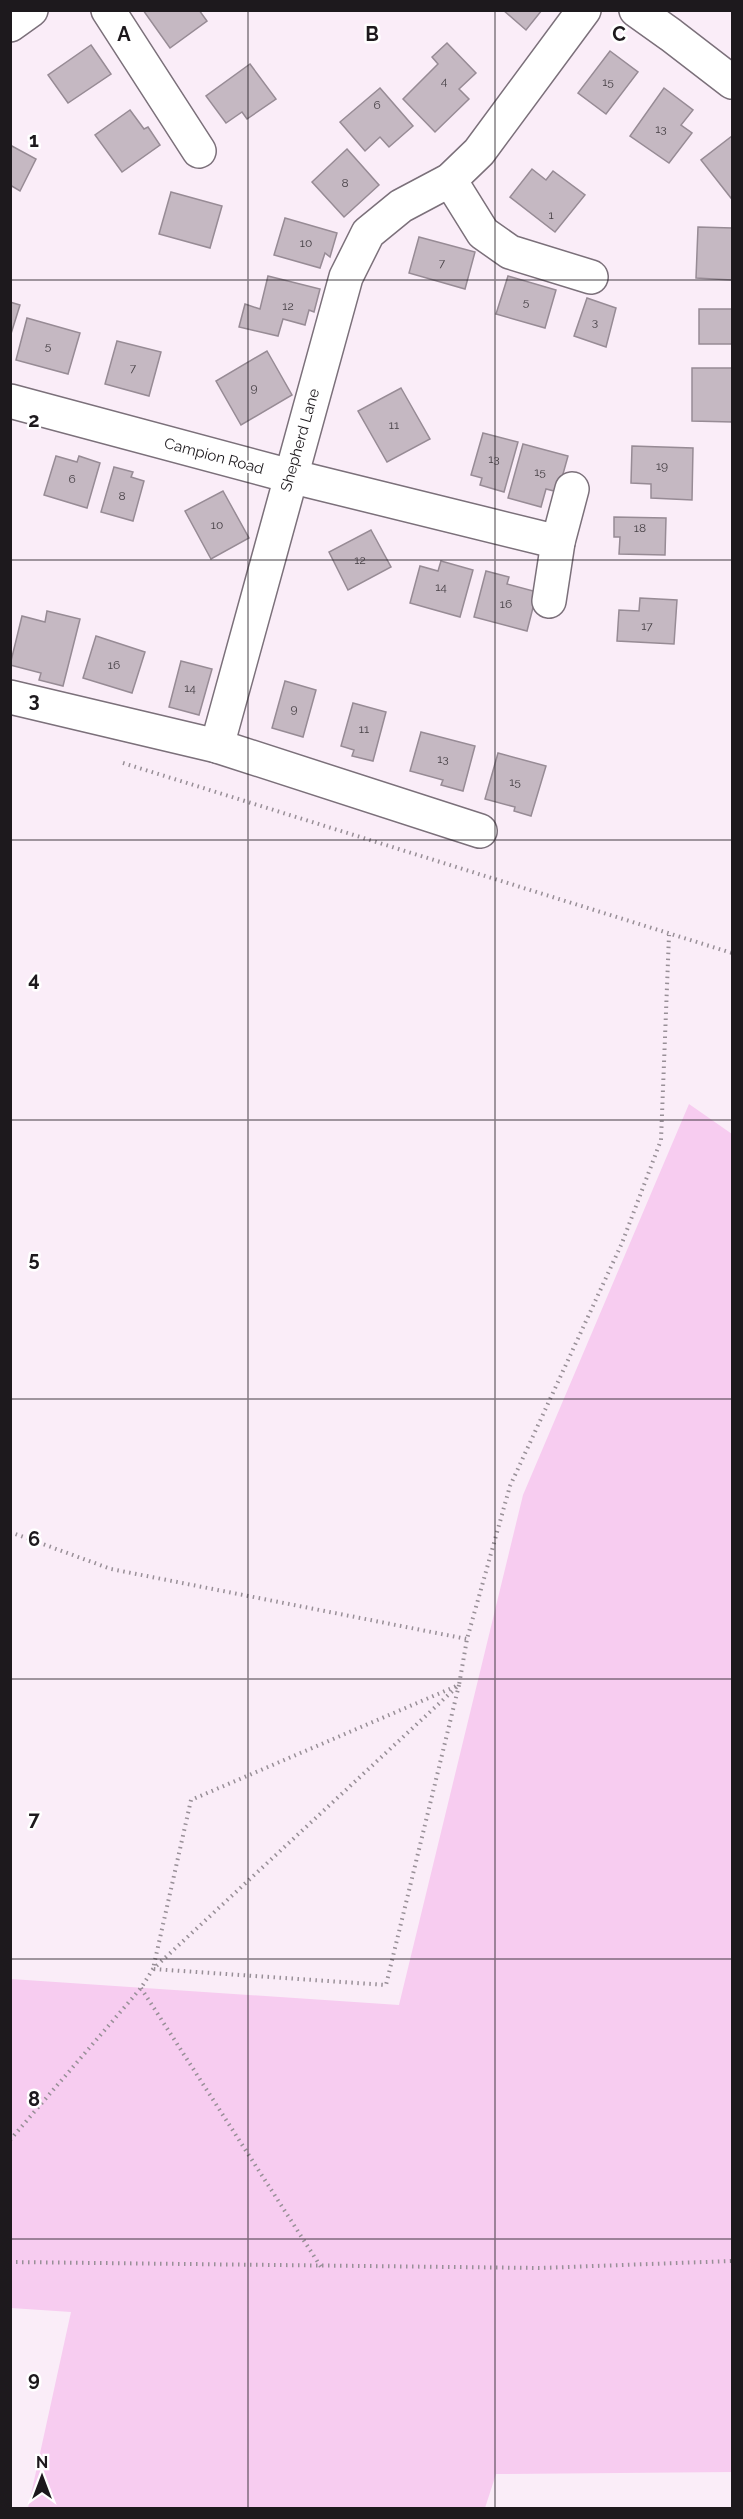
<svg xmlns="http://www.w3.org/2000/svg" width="743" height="2519" viewBox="0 0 743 2519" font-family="Raleway,sans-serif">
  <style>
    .green { fill: #f7ccf0 }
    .building { fill: #c5b8c2; stroke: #978b95; stroke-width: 1.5 }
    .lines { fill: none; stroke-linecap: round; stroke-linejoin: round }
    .minor-casing { stroke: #7b707a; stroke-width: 36 }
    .path { stroke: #988f97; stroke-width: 4; stroke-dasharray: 1.5 4.5; stroke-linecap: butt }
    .minor { stroke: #fff; stroke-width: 33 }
    .grid { fill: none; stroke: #1d191d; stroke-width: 1.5; stroke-opacity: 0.55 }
    .labels { text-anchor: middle; stroke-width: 5; stroke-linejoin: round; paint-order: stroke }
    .number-label { font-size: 12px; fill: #474146 }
    .street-label { font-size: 15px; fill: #1d191d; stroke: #fff }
    .grid-label { font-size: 20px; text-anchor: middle; font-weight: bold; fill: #1d191d; stroke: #fff; stroke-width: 5; stroke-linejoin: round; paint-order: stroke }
  </style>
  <rect width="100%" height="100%" fill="#faedf8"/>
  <polygon class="green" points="689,1104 732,1134 732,2472 496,2474 485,2508 28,2508 71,2312 11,2308 11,1979 399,2005 523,1495"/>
  <g class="building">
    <polygon points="143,10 199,10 207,21 170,48"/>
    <polygon points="503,10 542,10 526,30"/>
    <polygon points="447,43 476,73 459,89 469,99 435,132 403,99 438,64 432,57"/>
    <polygon points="91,45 111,74 68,103 48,75"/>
    <polygon points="610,51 638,72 606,114 578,93"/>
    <polygon points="250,64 276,99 247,119 242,112 226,123 206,96"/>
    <polygon points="380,88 413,126 389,147 380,137 365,151 340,122"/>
    <polygon points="664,88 693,110 681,125 692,133 669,163 630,136"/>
    <polygon points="130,110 144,129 148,127 160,145 122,172 95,135"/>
    <polygon points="732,136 732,197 731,198 701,160"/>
    <polygon points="10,145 36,159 20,191 10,185"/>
    <polygon points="347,149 379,185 344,217 312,182"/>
    <polygon points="532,169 546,180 553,171 585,195 555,232 510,197"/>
    <polygon points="171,192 222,206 210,248 159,234"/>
    <polygon points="285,218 337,233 330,257 325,253 320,268 274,255"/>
    <polygon points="698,227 732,228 732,280 696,278"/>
    <polygon points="419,237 475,252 465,289 409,273"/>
    <polygon points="268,276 320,289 314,312 309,310 305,325 283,319 278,336 239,327 245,304 260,309"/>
    <polygon points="508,276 556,290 545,328 496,314"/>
    <polygon points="587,298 616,308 606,347 574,336"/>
    <polygon points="10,302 20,305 10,337"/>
    <rect x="699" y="309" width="33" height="35"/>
    <polygon points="27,318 80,333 68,374 16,360"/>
    <polygon points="117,341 161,352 149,396 105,384"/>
    <polygon points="267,351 292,395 241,425 216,381"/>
    <polygon points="692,368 732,368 732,422 692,421"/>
    <polygon points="401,388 430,439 387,462 358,411"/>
    <polygon points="483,433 518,442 504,492 480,485 482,478 471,475"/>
    <polygon points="523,444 568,456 558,492 546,489 541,507 508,498"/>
    <polygon points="632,446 693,448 692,500 651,498 651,484 631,483"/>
    <polygon points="56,456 77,462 79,456 100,463 87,508 44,495"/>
    <polygon points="114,467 133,472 131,477 144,481 133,521 101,512"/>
    <polygon points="223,491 249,538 211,559 185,511"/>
    <polygon points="614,517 666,518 665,555 619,554 620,537 614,537"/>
    <polygon points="371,530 391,567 348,590 329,552"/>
    <polygon points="441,561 473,570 460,617 410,603 420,566 438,571"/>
    <polygon points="486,571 509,577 507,584 537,592 527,631 474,617"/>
    <polygon points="640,598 677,600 674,644 617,641 619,610 639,611"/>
    <polygon points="47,611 80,619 63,686 39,680 41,673 10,665 22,616 45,622"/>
    <polygon points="96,636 145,652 132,693 83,678"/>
    <polygon points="181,661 212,669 199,715 169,707"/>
    <polygon points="285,681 316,690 303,737 272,728"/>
    <polygon points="353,703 386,712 373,761 352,756 354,750 341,746"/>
    <polygon points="421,732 475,746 463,791 441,785 443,780 410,771"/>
    <polygon points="498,753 546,766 531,816 514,811 515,807 485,799"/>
  </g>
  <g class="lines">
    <g class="minor-casing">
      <g id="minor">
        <polyline points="108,10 199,151"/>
        <polyline points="636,10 671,35 732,82"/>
        <polyline points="10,25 31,10"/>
        <polyline points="450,180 483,233 510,252 591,277"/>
        <polyline points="10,401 290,476 558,542"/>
        <polyline points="549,601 558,542 572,489"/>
        <polyline points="10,697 217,746 480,831"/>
        <polyline points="217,746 346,277 368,233 401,206 450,180 479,152 584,10"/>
      </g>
    </g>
    <g class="path">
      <polyline points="123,763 732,953"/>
      <polyline points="10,1532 111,1569 467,1639"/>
      <polygon points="459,1685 386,1985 153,1969 191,1800"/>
      <polyline points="141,1988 321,2267"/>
      <polyline points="10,2140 141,1988 153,1969 459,1685 467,1639 510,1486 622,1243 661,1140 669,935"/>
      <polyline points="10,2262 540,2268 732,2261"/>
    </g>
    <use href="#minor" class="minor"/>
  </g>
  <path class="grid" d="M248,10V2508M495,10V2508M10,280H732M10,560H732M10,840H732M10,1120H732M10,1399H732M10,1679H732M10,1959H732M10,2239H732"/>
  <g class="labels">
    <g class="number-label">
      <text x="444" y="85">4</text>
      <text x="608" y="86">15</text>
      <text x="377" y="109">6</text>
      <text x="661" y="133">13</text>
      <text x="345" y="187">8</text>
      <text x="551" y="219">1</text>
      <text x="306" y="247">10</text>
      <text x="442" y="267">7</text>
      <text x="526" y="306">5</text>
      <text x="288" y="310">12</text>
      <text x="595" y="326">3</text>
      <text x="48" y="350">5</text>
      <text x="133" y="372">7</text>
      <text x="254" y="392">9</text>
      <text x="394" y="429">11</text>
      <text x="494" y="463">13</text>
      <text x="662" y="470">19</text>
      <text x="540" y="476">15</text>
      <text x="72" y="483">6</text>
      <text x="122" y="500">8</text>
      <text x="217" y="529">10</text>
      <text x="640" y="532">18</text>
      <text x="360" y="564">12</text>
      <text x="441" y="591">14</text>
      <text x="506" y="608">16</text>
      <text x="647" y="630">17</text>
      <text x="114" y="669">16</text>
      <text x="190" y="692">14</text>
      <text x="294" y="713">9</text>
      <text x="364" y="733">11</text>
      <text x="443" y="763">13</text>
      <text x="515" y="786">15</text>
    </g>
    <g class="street-label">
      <text transform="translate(300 440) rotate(-74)" y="5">Shepherd Lane</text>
      <text transform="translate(214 456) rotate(15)" y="5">Campion Road</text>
    </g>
  </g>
  <g class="grid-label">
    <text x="124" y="41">A</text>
    <text x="372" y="41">B</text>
    <text x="619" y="41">C</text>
    <text x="34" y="147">1</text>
    <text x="34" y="427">2</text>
    <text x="34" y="707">3</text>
    <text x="34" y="986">4</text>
    <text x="34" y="1266">5</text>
    <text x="34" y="1546">6</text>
    <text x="34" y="1826">7</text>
    <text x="34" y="2106">8</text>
    <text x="34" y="2386">9</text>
  </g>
  <rect width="743" height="2519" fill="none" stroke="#1d191d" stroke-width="24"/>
  <g transform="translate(42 2477)" stroke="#ffffff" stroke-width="4.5" paint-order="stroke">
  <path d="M0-4.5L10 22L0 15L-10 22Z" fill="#1d191d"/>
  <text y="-9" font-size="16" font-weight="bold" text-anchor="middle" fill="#1d191d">N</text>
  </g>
</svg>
